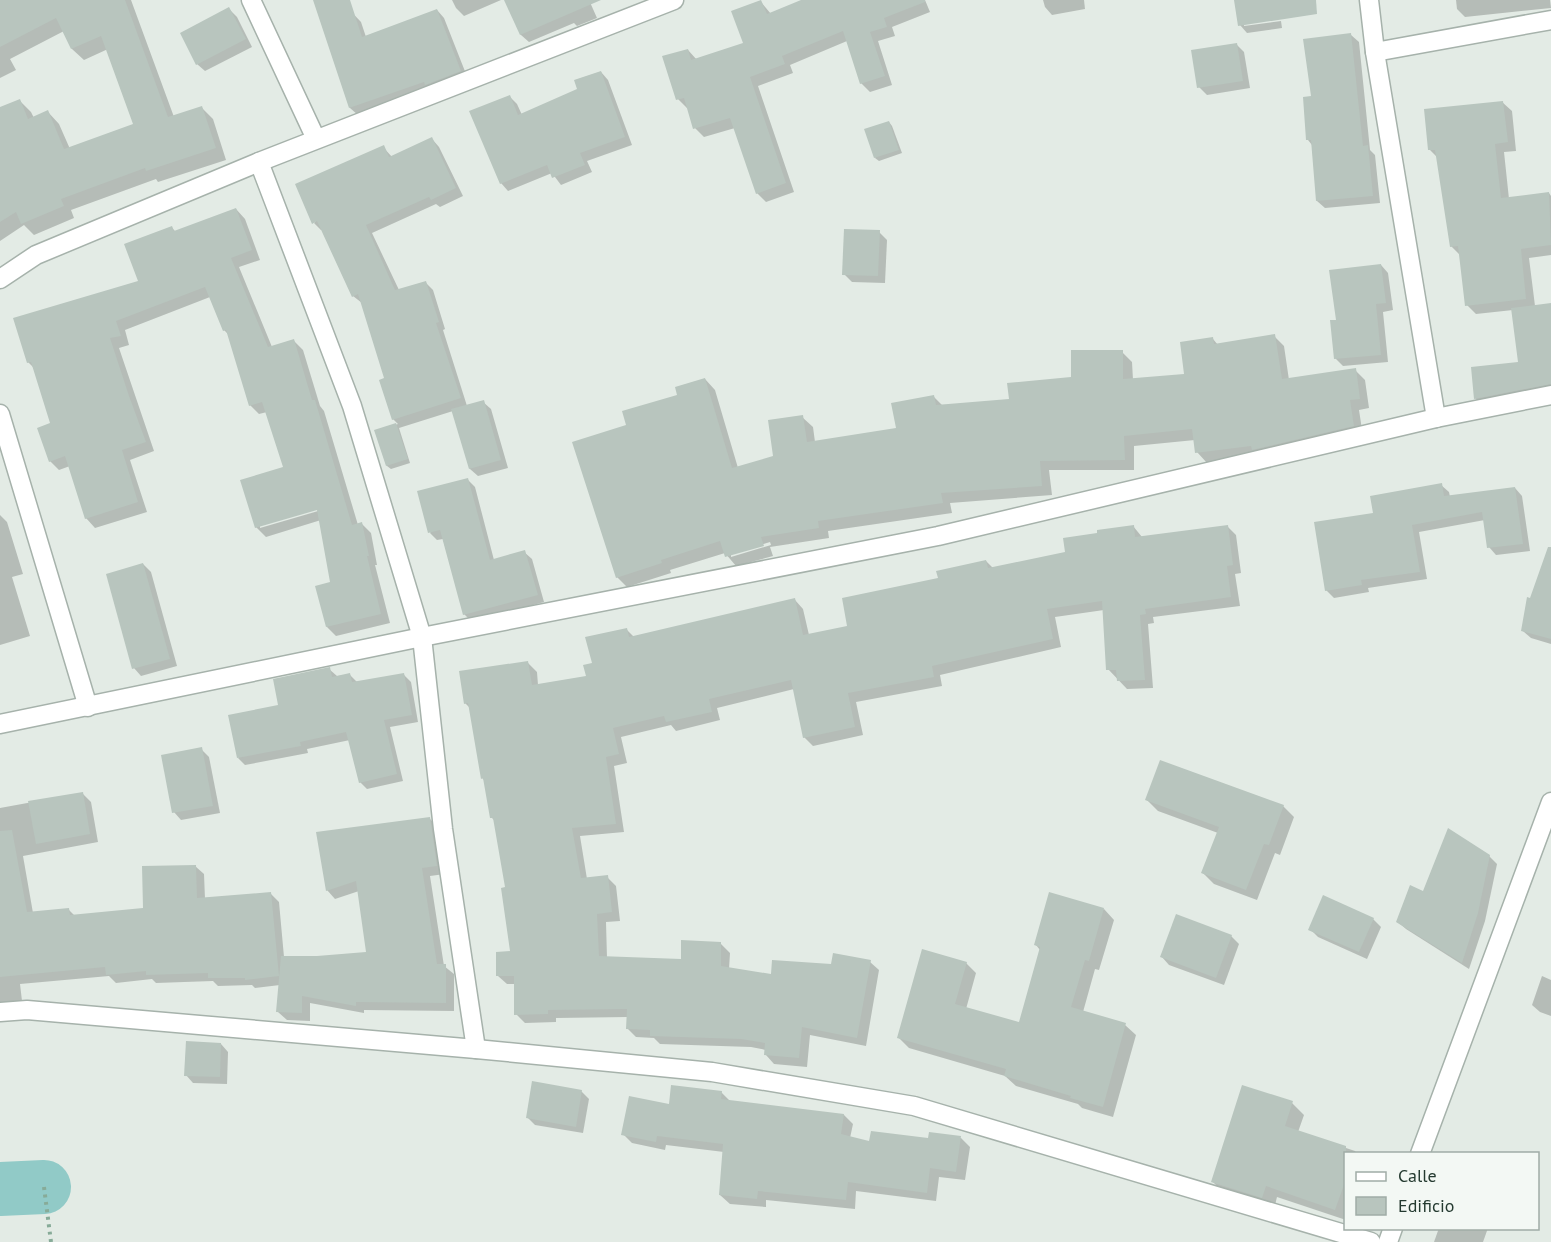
<svg xmlns="http://www.w3.org/2000/svg" width="1551" height="1242" viewBox="0 0 1551 1242" font-family="'PT Sans',sans-serif">
  <style>
    .shadow { fill: #0003; fill-rule: evenodd }
    .lines { fill: none; stroke-linecap: round; stroke-linejoin: round }
    .river { stroke: #91cac7; stroke-width: 54 }
    .building { fill: #b8c5be }
    .street-casing { stroke: #a6b2ab; stroke-width: 21 }
    .path { stroke: #87ab98; stroke-width: 4; stroke-dasharray: 3 4.5; stroke-linecap: butt }
    .street { stroke: #fff; stroke-width: 18 }
  </style>
  <rect width="100%" height="100%" fill="#e3ebe5"/>
  <g class="shadow">
    <polygon points="0,0 131,0 174,117 202,108 213,119 226,160 158,182 156,179 71,210 74,218 34,235 24,225 0,241 0,109 20,101 31,112 34,118 48,112 59,124 70,149 135,125 108,49 84,60 72,49 64,31 10,59 16,70 0,78"/>
    <polygon points="315,0 340,0 361,22 366,37 437,10 444,18 468,79 358,115 350,108"/>
    <polygon points="452,0 501,0 464,16 456,8"/>
    <polygon points="506,0 589,0 597,18 577,26 574,23 529,42 521,35"/>
    <polygon points="805,0 925,0 930,12 892,27 895,36 878,41 892,85 870,92 861,83 847,41 790,65 793,73 758,86 794,192 766,202 757,193 735,128 704,137 695,128 688,108 687,108 678,99 688,50 697,60 744,44 761,2 771,14"/>
    <polygon points="1043,0 1084,0 1085,9 1052,15 1045,7"/>
    <polygon points="1236,0 1278,0 1244,23 1244,26 1281,21 1282,28 1247,33 1240,25"/>
    <polygon points="1456,0 1550,0 1551,8 1465,17 1457,9"/>
    <polygon points="229,9 237,17 252,47 205,71 197,64"/>
    <polygon points="1351,35 1359,42 1370,150 1375,155 1380,203 1325,208 1317,201 1312,145 1308,140 1312,98"/>
    <polygon points="1236,44 1244,52 1250,88 1207,95 1199,87"/>
    <polygon points="601,72 608,80 632,145 587,161 592,172 561,185 552,173 508,191 501,183 509,96 517,104 522,115 579,89"/>
    <polygon points="1502,102 1512,111 1516,151 1504,152 1509,199 1549,193 1551,196 1551,255 1529,258 1535,306 1551,304 1551,392 1483,406 1475,398 1519,363 1513,310 1476,314 1467,305 1461,256 1451,246 1437,157 1430,150"/>
    <polygon points="889,122 892,126 902,153 879,161 875,158"/>
    <polygon points="432,139 439,147 463,196 440,207 436,204 372,233 399,290 425,282 433,290 445,329 443,330 467,406 483,402 491,409 508,468 478,476 470,469 453,411 399,428 410,463 391,469 387,466 376,431 398,424 393,419 386,379 362,303 353,296 323,230 321,230 314,223 383,147 392,157"/>
    <path d="M236,209L245,219L260,260L239,267L272,347L293,340L303,350L320,406L324,411L358,525L362,524L371,533L377,565H375L390,623L336,636L327,627L332,583L321,520L266,537L256,527L284,468L267,412L259,414L250,405L229,335L224,330L210,297L125,330L129,345L119,348L154,451L130,460L147,512L95,528L86,518L70,466L59,470L50,461L52,424L35,369L28,362L140,282L172,228L176,232ZM324,506L325,509L260,528V525Z"/>
    <polygon points="879,232 887,240 885,283 852,282 844,274"/>
    <polygon points="1381,265 1388,273 1393,310 1383,312 1388,362 1343,366 1335,358 1338,321"/>
    <path d="M1274,336L1284,346L1289,380L1355,370L1365,380L1369,408L1359,410L1363,436L1260,456L1207,463L1197,452L1195,440L1134,446V470H1049L1052,495L950,503L952,513L828,531L829,538L770,547L773,556L736,566L725,553L670,570L671,573L627,587L617,577L628,426L705,379L715,390L738,468L775,457L802,417L813,427L815,442L898,430L933,396L943,406L1011,400L1073,379L1122,352L1132,362L1133,380L1186,375L1213,339L1218,345ZM770,542L771,545L731,557V554Z"/>
    <polygon points="467,479 475,487 494,560 524,552 532,559 544,602 472,622 464,614 443,539 437,540 430,533"/>
    <polygon points="1441,485 1449,492 1450,497 1515,488 1522,496 1530,551 1496,555 1489,547 1485,520 1419,532 1427,579 1368,588 1369,592 1334,598 1326,590 1375,514"/>
    <polygon points="0,515 7,522 23,574 12,577 30,636 0,645"/>
    <polygon points="1133,526 1142,537 1227,526 1236,535 1241,573 1235,574 1240,606 1153,617 1154,623 1148,624 1153,688 1127,689 1108,669 1104,610 1055,617 1061,647 940,675 942,686 856,702 863,735 813,746 804,737 794,689 717,708 720,720 676,731 671,725 621,737 627,763 614,766 624,832 580,836 587,879 607,877 616,886 620,921 606,922 607,958 682,961 721,944 730,953 729,969 772,976 870,962 879,970 866,1046 810,1035 807,1067 774,1064 766,1055 766,1050 751,1047 660,1044 654,1038 636,1037 627,1028 628,1017 556,1018 556,1022 525,1023 516,1014 515,984 507,984 498,976 511,953 507,889 495,821 492,818 484,780 482,778 470,708 465,703 528,663 537,672 538,685 588,678 594,664 626,629 634,637 795,600 803,609 809,635 849,627 940,579 986,561 993,568 1067,553"/>
    <polygon points="143,564 151,572 177,666 141,676 134,668"/>
    <polygon points="1551,573 1551,644 1531,638 1523,631 1531,600"/>
    <polygon points="329,669 337,676 350,675 357,682 404,675 411,682 418,722 390,727 403,781 367,789 360,782 350,740 307,749 308,753 245,765 238,758 280,707"/>
    <polygon points="201,749 209,757 220,813 181,820 174,812"/>
    <polygon points="82,793 91,802 98,842 23,856 33,913 68,909 75,916 145,909 195,866 204,874 205,899 270,893 279,902 284,957 317,958 368,953 359,891 335,899 327,890 430,819 439,828 445,874 430,876 444,966 454,974 454,1011 364,1010 364,1013 310,1003 310,1021 287,1020 278,1012 280,985 255,988 252,985 218,986 213,981 156,983 152,979 116,983 109,976 20,984 22,1001 0,1003 0,808"/>
    <polygon points="1147,800 1283,806 1294,817 1280,855 1275,853 1257,900 1214,884 1203,873 1218,833 1158,811"/>
    <polygon points="1489,856 1497,864 1485,921 1469,969 1406,929 1398,922"/>
    <polygon points="1104,909 1114,920 1099,970 1095,969 1083,1012 1125,1025 1136,1035 1113,1117 1082,1108 1078,1104 1016,1086 1005,1076 909,1048 899,1038 966,963 976,973 966,1009 1020,1024 1040,950 1036,945"/>
    <polygon points="1373,919 1381,927 1367,959 1318,937 1310,929"/>
    <polygon points="1231,936 1239,944 1224,985 1169,965 1162,957"/>
    <polygon points="1542,976 1551,980 1551,1016 1540,1012 1532,1005"/>
    <polygon points="221,1044 228,1052 227,1084 193,1083 186,1075"/>
    <polygon points="581,1091 589,1099 583,1133 535,1125 527,1117"/>
    <polygon points="721,1092 730,1101 844,1115 853,1124 850,1138 870,1143 961,1138 970,1147 965,1180 939,1177 936,1201 856,1191 855,1209 766,1200 766,1207 730,1204 720,1195 724,1152 666,1145 665,1150 632,1143 623,1134 670,1105"/>
    <polygon points="1292,1103 1304,1115 1298,1132 1355,1151 1357,1154 1346,1154 1346,1220 1277,1197 1274,1209 1224,1193 1212,1181"/>
    <polygon points="1439,1228 1488,1228 1483,1242 1434,1242"/>
  </g>
  <g class="lines">
    <polyline class="river" points="0,1189 44,1187"/>
  </g>
  <g class="building">
    <polygon points="0,0 125,0 168,117 202,106 216,148 146,171 145,168 61,199 64,206 21,224 16,212 0,222 0,107 20,99 28,119 48,110 64,149 133,124 101,36 71,49 56,18 0,47"/>
    <polygon points="313,0 350,0 362,37 437,9 461,71 425,85 424,82 349,108"/>
    <polygon points="504,0 601,0 520,35"/>
    <polygon points="761,0 767,14 801,0 925,0 925,2 884,18 887,27 870,32 885,76 860,84 843,31 782,56 785,64 750,77 786,183 756,194 730,118 693,129 684,98 676,100 662,56 688,49 691,60 743,43 731,11"/>
    <polygon points="1234,0 1316,0 1317,14 1238,26"/>
    <polygon points="229,7 246,39 196,65 180,33"/>
    <polygon points="1351,33 1363,146 1368,145 1373,196 1316,201 1311,140 1306,140 1303,97 1311,96 1303,39"/>
    <polygon points="1237,43 1243,81 1197,88 1191,50"/>
    <polygon points="601,71 625,137 580,153 585,165 552,178 547,165 500,184 469,111 510,95 518,115 577,89 574,80"/>
    <polygon points="1503,101 1508,142 1495,144 1501,198 1549,192 1551,245 1521,249 1526,299 1465,306 1458,246 1450,247 1435,150 1428,150 1424,109"/>
    <polygon points="889,121 899,150 874,158 864,129"/>
    <polygon points="432,137 456,188 431,200 429,197 366,225 395,290 426,281 439,322 436,323 461,398 392,420 379,380 384,378 358,294 352,297 317,221 312,224 295,184 384,145 389,157"/>
    <polygon points="236,208 252,250 231,258 268,347 294,339 312,400 315,400 352,525 362,522 369,556 367,556 381,614 326,627 315,586 330,582 317,510 255,528 240,480 283,467 262,402 249,406 226,330 223,331 205,287 116,321 121,336 110,338 129,396 146,442 122,450 138,502 85,519 65,456 49,462 37,428 50,423 31,362 27,363 13,318 138,281 124,244 172,226 174,231"/>
    <polygon points="844,229 880,230 878,276 842,275"/>
    <polygon points="1381,264 1386,303 1376,304 1381,355 1334,359 1330,320 1336,320 1329,270"/>
    <polygon points="1551,303 1551,384 1474,399 1471,367 1518,362 1511,308"/>
    <polygon points="1275,334 1282,379 1356,368 1360,399 1350,400 1354,426 1252,450 1251,446 1195,453 1192,429 1124,436 1125,460 1040,461 1042,486 941,493 943,503 818,521 819,528 761,537 764,546 725,557 720,541 661,560 662,563 616,578 572,442 626,425 622,411 677,395 675,387 705,378 732,468 773,456 768,420 803,415 807,442 896,428 891,403 934,395 936,405 1009,399 1007,383 1071,377 1071,350 1123,350 1123,379 1184,374 1180,342 1213,337 1214,344"/>
    <polygon points="484,400 501,460 469,469 451,409"/>
    <polygon points="396,423 408,459 386,466 374,430"/>
    <polygon points="468,478 490,560 525,550 538,595 463,615 440,530 428,533 417,491"/>
    <polygon points="1442,483 1444,496 1515,487 1523,544 1487,548 1482,512 1412,525 1420,572 1361,580 1362,585 1325,591 1314,522 1373,513 1370,496"/>
    <polygon points="1134,525 1135,537 1228,525 1233,565 1227,566 1231,597 1145,609 1146,614 1140,615 1145,680 1117,681 1116,670 1106,670 1102,601 1047,609 1053,639 932,666 934,677 848,693 855,727 803,738 791,680 709,699 712,712 666,722 664,716 613,728 619,754 606,757 616,824 572,828 581,878 608,875 612,912 597,914 599,956 681,959 681,940 721,942 721,966 771,974 772,960 831,964 833,953 871,960 857,1038 802,1027 799,1058 764,1055 765,1043 741,1039 650,1036 650,1030 626,1029 627,1009 548,1010 548,1014 514,1015 514,976 496,976 496,952 510,951 501,888 505,887 493,818 490,818 483,778 481,779 468,703 464,704 459,671 528,661 532,685 586,676 583,665 592,663 585,637 627,628 629,637 795,598 803,635 847,626 842,598 938,578 936,571 986,560 988,568 1065,552 1063,538 1097,533 1097,530"/>
    <polygon points="1548,547 1551,547 1551,639 1521,631 1527,597 1530,598"/>
    <polygon points="143,563 170,659 132,669 106,574"/>
    <polygon points="330,667 332,677 350,673 352,682 404,673 412,715 384,720 397,774 359,783 346,732 300,742 301,746 237,758 228,715 278,705 273,679"/>
    <polygon points="202,747 213,806 172,813 161,755"/>
    <polygon points="1160,760 1284,805 1269,845 1264,844 1246,890 1201,873 1219,827 1145,800"/>
    <polygon points="83,792 90,834 36,844 28,801"/>
    <polygon points="430,817 437,866 422,868 437,964 446,964 446,1003 356,1002 356,1006 302,996 302,1013 276,1012 281,956 317,956 366,952 356,881 326,891 316,832"/>
    <polygon points="1448,828 1490,855 1478,913 1462,963 1396,922 1410,885 1423,891"/>
    <polygon points="12,830 27,912 69,908 70,915 143,908 142,866 196,865 197,898 271,892 279,976 245,980 245,978 208,978 208,973 146,975 146,971 106,975 105,967 0,977 0,831"/>
    <polygon points="1049,892 1104,908 1089,961 1085,960 1071,1007 1126,1023 1103,1107 1070,1098 1071,1096 1004,1076 1006,1069 897,1038 922,949 967,962 955,1004 1019,1022 1040,947 1034,945"/>
    <polygon points="1323,895 1374,918 1359,952 1308,930"/>
    <polygon points="1176,914 1232,935 1216,978 1160,957"/>
    <polygon points="186,1041 221,1043 220,1077 184,1076"/>
    <polygon points="532,1081 582,1090 576,1127 526,1118"/>
    <polygon points="671,1085 722,1091 721,1099 844,1114 841,1134 869,1141 871,1131 928,1138 929,1132 961,1136 956,1172 930,1168 927,1193 848,1182 846,1200 758,1191 757,1199 719,1195 723,1144 657,1136 656,1142 621,1135 629,1096 669,1104"/>
    <polygon points="1242,1085 1293,1101 1285,1126 1346,1146 1346,1179 1335,1210 1266,1186 1262,1198 1211,1182"/>
  </g>
  <g class="lines">
    <g class="street-casing">
      <g id="street">
        <polyline points="251,0 316,139"/>
        <polyline points="1369,0 1375,52 1436,418"/>
        <polyline points="1375,52 1551,20"/>
        <polyline points="259,162 352,406 422,637 443,829 476,1049"/>
        <polyline points="0,279 36,255 259,162 674,0"/>
        <polyline points="0,414 88,707"/>
        <polyline points="0,724 422,637 938,536 1436,418 1551,395"/>
        <polyline points="0,1012 27,1010 476,1049 712,1072 914,1106 1371,1242"/>
        <polyline points="1420,1154 1551,802"/>
        <polyline points="1388,1242 1393,1228"/>
      </g>
    </g>
    <polyline class="path" points="44,1187 51,1242"/>
    <use href="#street" class="street"/>
  </g>
  <rect x="1344" y="1152" width="195" height="78" fill="#f3f8f4" stroke="#a0aca6" stroke-width="1.5"/>
  <rect x="1356" y="1172" width="30" height="9" fill="#ffffff" stroke="#a0aca6" stroke-width="1.5"/>
  <text x="1398" y="1182" font-size="18" fill="#243a30">Calle</text>
  <rect x="1356" y="1197" width="30" height="18" fill="#b8c5be" stroke="#a0aca6" stroke-width="1.5"/>
  <text x="1398" y="1212" font-size="18" fill="#243a30">Edificio</text>
</svg>
